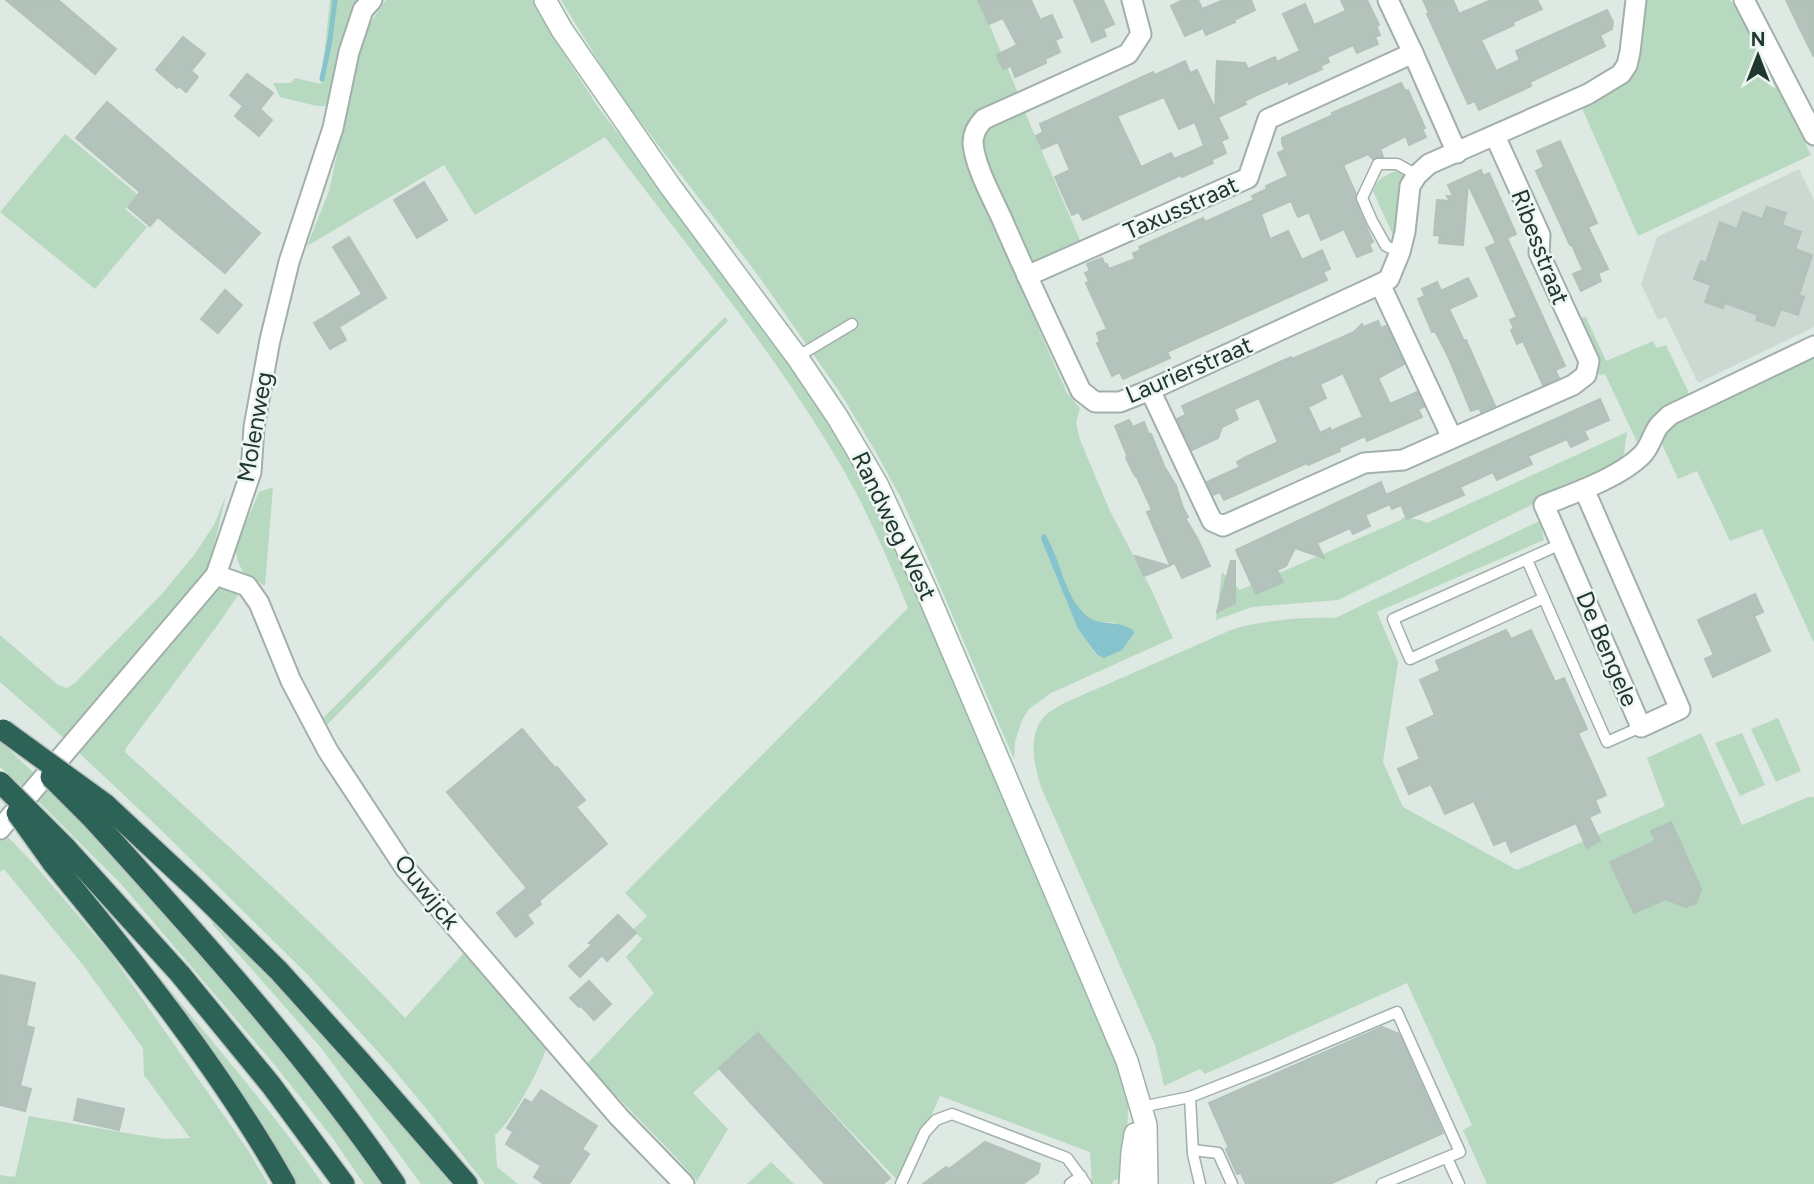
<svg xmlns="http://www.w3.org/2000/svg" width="1814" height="1184" viewBox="0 0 1814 1184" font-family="Figtree,sans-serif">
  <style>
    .built { fill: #ccd8d2 }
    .green { fill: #b7d9bf; fill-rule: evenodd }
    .water { fill: #87c3cc }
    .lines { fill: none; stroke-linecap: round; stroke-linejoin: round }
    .stream { stroke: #87c3cc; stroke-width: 5 }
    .building { fill: #b3c3bc; stroke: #b1c2ba; stroke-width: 2; fill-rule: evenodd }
    .lane-casing { stroke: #a1b0aa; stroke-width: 13 }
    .street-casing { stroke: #a1b0aa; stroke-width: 23 }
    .secondary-casing { stroke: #9db4ab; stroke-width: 24 }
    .highway-casing { stroke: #bcc3c1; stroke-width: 24 }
    .lane { stroke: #fff; stroke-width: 10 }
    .street { stroke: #fff; stroke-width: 19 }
    .secondary { stroke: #fff; stroke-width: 21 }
    .highway { stroke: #2d6256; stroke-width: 21 }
    .highway-bridge-casing { stroke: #bcc3c1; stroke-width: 24; stroke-linecap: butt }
    .highway-bridge { stroke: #2d6256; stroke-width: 21 }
    .labels { text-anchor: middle; stroke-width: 5; stroke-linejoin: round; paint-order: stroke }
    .street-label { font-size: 24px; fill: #203730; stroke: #eef6f1 }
  </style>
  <rect width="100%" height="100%" fill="#dee9e3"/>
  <polygon class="built" points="1799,169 1814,200 1814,327 1698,383 1666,317 1658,320 1641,284 1657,237"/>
  <g class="green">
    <polygon points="330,0 363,0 330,106 317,106 280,97 273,83 291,83 295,78 321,84"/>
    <path d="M386,0H533L568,60L598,107L735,286L819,405L852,459L879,508L901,558L1113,1052L1129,1097L1124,1178L1114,1180L1111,1184H1092L1090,1152L940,1096L901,1184L758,1034L693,1093L728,1129L697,1181L674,1155L586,1065L654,993L626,957L642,939L633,930L647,916L625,893L908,608C888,559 867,510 840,464C772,348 685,244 605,137L475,215L444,165L307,246L329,191L356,66L365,35L373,19Z"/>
    <path d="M561,0H979L1018,93L975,115L965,127L963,153L986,210L1067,393L1080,408L1076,423L1080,440L1110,511L1152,591L1173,638L1051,693L1029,709L1022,720L1015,742L1014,759L924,549L901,498L873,447L839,391L755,271L618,93ZM1041,539L1050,543C1059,563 1070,606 1088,618C1096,623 1107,623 1115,622L1097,656L1078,629Z"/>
    <polygon points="1642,0 1730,0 1743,18 1811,155 1638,236 1582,108 1616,90 1631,75"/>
    <polygon points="1024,110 1080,240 1029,263 980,151 983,130"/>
    <polygon points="65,134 137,194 125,209 147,227 95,289 0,212"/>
    <path d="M1396,171L1406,175L1397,236L1393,235L1373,191C1378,178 1384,176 1396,171Z"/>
    <polygon points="725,317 728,321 451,597 327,725 323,718"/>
    <polygon points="1586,317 1606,361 1653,341 1657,348 1666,345 1688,391 1687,400 1655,418 1637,442 1605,374 1599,375 1576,318"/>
    <polygon points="1814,358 1814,643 1762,529 1730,541 1697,471 1678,479 1660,440 1671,427"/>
    <polygon points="1627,432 1623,460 1338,600 1252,607 1216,620 1222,572 1240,590 1401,520 1403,517 1420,520 1427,523"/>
    <polygon points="273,487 265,586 243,572 238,562 235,548 259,492"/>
    <polygon points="226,495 210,562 197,585 65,739 0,682 0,635 58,685 67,688 75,683 161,595 194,555 214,525"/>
    <path d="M1540,521L1544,540L1377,612L1398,662L1383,762L1403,807L1517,870L1665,806L1647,758L1701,733L1742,825L1808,797H1814V1184H1487L1463,1130L1472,1125L1407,983L1205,1074L1200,1069L1164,1086L1155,1045L1041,787C1034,765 1026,731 1048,713C1052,710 1058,707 1062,704L1231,630C1263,620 1301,617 1335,618Z"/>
    <path d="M222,586L240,592L219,623L126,748L125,752C220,839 317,924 405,1018L465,952L546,1049C539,1071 512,1121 495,1135L497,1167L518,1184H485L429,1112L390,1065L308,975L160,829L77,751L188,623L214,589Z"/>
    <polygon points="1778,718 1801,771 1776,782 1751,729"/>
    <polygon points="1742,733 1765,785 1740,796 1715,743"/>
    <polygon points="0,741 35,774 23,787 0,767"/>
    <polygon points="48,785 177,929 347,1124 388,1184 364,1184 331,1136 278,1069 122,885 36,799"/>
    <polygon points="6,835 34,864 111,954 248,1150 268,1184 0,1184 0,1175 15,1177 29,1116 138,1135 165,1139 190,1138 144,1075 143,1048 83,965 4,869 0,872 0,841"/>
    <polygon points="217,920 275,979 457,1184 421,1184 322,1049 212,924"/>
    <path d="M156,973C212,1042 272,1110 323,1184H295L153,977Z"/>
    <polygon points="771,1162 794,1184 747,1184"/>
  </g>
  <path class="water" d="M1045,534C1061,559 1064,597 1087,616C1099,627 1116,619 1133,630L1134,633L1122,650L1104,658L1097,655L1078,629L1041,539L1042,535Z"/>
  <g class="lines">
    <polyline class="stream" points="322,79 330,40 335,0"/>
  </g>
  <g class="building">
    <polygon points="6,0 58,0 116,49 95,74"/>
    <polygon points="978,0 1031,0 1040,20 1052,15 1062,37 1055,40 1060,52 1045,59 1046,63 1015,77 1011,66 1003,69 997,55 1017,45 1003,18 989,24"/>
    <polygon points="1074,0 1103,0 1114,24 1103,29 1106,36 1092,42"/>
    <polygon points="1183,0 1198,0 1202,9 1224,0 1251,0 1255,10 1234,20 1235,22 1206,35 1203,28 1185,36 1171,6"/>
    <path d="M1341,0H1367L1379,25L1376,26L1380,35L1375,37L1378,44L1357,53L1353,45L1327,57L1329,62L1320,66L1322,69L1289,84L1288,81L1244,101L1246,104L1218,117L1228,138L1221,141L1226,153L1211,160L1213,163L1182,177L1181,175L1083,220L1079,212L1072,215L1055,177L1070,170L1058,142L1042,149L1036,136L1043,132L1040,124L1153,72L1155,75L1185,61L1190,73L1197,70L1215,109L1217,61L1245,63L1248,69L1275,57L1277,62L1300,51L1283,14L1305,4L1314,25L1346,11ZM1164,97L1179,129L1195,122L1204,146L1174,159L1171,153L1141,167L1117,116Z"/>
    <polygon points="1423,0 1453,0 1459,14 1491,0 1537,0 1542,9 1513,22 1514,25 1481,40 1496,71 1520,60 1516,51 1607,10 1613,22 1612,29 1600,35 1605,46 1530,82 1531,86 1479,110 1475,101 1468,104 1427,14 1429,13"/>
    <polygon points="1786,0 1814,0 1814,57 1801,31"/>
    <polygon points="183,37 205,54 191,71 198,77 186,92 179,86 177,88 156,70"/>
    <polygon points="247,74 273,93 260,109 272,120 259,136 235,116 243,106 230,95"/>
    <polygon points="1401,83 1405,91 1408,90 1425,128 1422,129 1426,137 1409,145 1406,136 1380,149 1383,157 1377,157 1373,159 1368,154 1343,165 1356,194 1355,201 1373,242 1369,244 1372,251 1357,257 1344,229 1321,240 1309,212 1298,217 1291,201 1261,214 1270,239 1288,231 1302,260 1322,250 1330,269 1323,272 1327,280 1167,352 1170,358 1123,379 1120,372 1112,376 1097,343 1100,342 1097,333 1107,329 1086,283 1089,281 1085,273 1090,271 1087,264 1102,258 1105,265 1107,264 1109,269 1135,259 1133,253 1141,250 1139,247 1203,218 1205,222 1254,200 1252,196 1267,189 1266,186 1288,176 1278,153 1285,150 1282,143 1282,138 1333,115 1332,113"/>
    <polygon points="107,102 260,233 225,273 158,217 150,226 128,207 140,192 76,138"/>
    <polygon points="1560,141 1597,223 1588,227 1608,269 1598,273 1601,281 1581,291 1573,274 1583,270 1572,245 1570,245 1536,171 1544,167 1537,151"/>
    <polygon points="1481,170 1483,176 1489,173 1516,234 1507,238 1565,366 1555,370 1559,378 1543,385 1523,341 1517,344 1511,330 1514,328 1510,320 1517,317 1486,248 1496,243 1468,184 1463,245 1439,243 1440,236 1434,235 1437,200 1450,201 1447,196 1453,196 1448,185"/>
    <polygon points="424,182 447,220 417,238 394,200"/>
    <polygon points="1767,207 1786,213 1782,225 1801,232 1795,249 1812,255 1799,295 1804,297 1798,315 1781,309 1774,326 1756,320 1758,315 1725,303 1723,308 1705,302 1711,285 1694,279 1701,261 1706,263 1720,222 1737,229 1743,212 1762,219"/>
    <polygon points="349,237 386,298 339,327 346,340 330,349 314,323 362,294 333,247"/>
    <polygon points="1468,278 1477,296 1449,309 1464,341 1466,340 1495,406 1481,412 1479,408 1471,411 1448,356 1435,331 1432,332 1418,299 1425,296 1422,289 1437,282 1441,291"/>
    <polygon points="225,290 242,305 218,333 201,319"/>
    <path d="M1378,321L1381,328L1386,326L1404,364L1378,378L1390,404L1417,392L1424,407L1418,409L1422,417L1367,441L1365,436L1339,448L1340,451L1308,465L1307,463L1224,500L1220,492L1213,495L1207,482L1240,467L1237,462L1244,458L1278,442L1259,398L1234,409L1238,419L1222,427L1218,438L1192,450L1177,419L1186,415L1182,406L1291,357L1292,359L1343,337L1354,332L1362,324L1363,327ZM1343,373L1363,417L1331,431L1330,428L1320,433L1308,407L1326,398L1320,384Z"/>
    <polygon points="1600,399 1609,420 1584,431 1588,439 1571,447 1567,439 1528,456 1532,464 1497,480 1493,472 1460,487 1464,495 1407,519 1401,505 1392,509 1390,504 1365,515 1370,526 1353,534 1350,528 1317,543 1324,558 1295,548 1286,566 1277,570 1283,582 1256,594 1236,550 1381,482 1386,495"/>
    <polygon points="1129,420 1133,427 1144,422 1149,435 1151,434 1164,466 1176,486 1183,508 1188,517 1185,518 1197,538 1210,566 1182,578 1175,563 1170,565 1147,512 1152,510 1136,475 1135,476 1126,458 1127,455 1115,426"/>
    <polygon points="1135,556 1169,566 1144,576"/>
    <polygon points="1231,561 1235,561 1235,603 1217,612"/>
    <polygon points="1755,594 1763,612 1754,616 1770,651 1713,677 1705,659 1714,655 1698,620"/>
    <polygon points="1506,630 1511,639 1531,630 1555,682 1564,678 1587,729 1578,733 1606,795 1595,800 1600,812 1589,817 1600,841 1587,848 1576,823 1511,852 1506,840 1494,845 1474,801 1445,814 1431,784 1409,794 1398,769 1420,759 1407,728 1435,715 1420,680 1440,671 1436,661"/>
    <polygon points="522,729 555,768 557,767 585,800 576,807 607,844 539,901 541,904 527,915 533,923 516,937 497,913 527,888 447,792"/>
    <polygon points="1671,822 1701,889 1696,903 1686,907 1665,899 1634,913 1610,862 1656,841 1651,831"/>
    <polygon points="618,915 636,933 607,961 602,955 580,977 569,966 592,945 589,943"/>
    <polygon points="0,975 35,983 26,1026 34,1028 20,1086 31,1089 25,1111 0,1105"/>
    <polygon points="589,981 611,1004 594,1020 581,1006 579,1007 570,998"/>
    <polygon points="1382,1027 1399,1034 1443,1133 1330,1184 1246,1184 1241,1173 1237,1174 1226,1149 1229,1148 1209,1103"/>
    <polygon points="758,1033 890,1178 883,1184 825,1184 719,1068"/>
    <polygon points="541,1090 597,1126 582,1149 589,1154 569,1184 544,1184 534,1177 541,1166 506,1144 513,1132 507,1128 525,1099 532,1103"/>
    <polygon points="78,1099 124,1109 119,1130 74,1120"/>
    <polygon points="985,1142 1040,1164 1038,1173 1023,1184 923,1184 946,1167 949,1169"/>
  </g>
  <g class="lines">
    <g class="lane-casing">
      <g id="lane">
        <polyline points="1400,252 1386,246 1372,221 1362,198 1378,164 1397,164 1417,175"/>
        <polyline points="797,357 852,324"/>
        <polyline points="1527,560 1607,742 1641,727"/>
        <polyline points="1544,598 1410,659 1393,619 1561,544"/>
        <polyline points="1190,1097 1193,1154 1200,1184"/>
        <polyline points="1141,1107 1190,1097 1274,1064 1397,1012 1460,1152 1382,1184"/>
        <polyline points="1193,1150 1218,1153 1232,1184"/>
        <polyline points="1447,1158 1459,1184"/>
        <polyline points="901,1184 925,1132 936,1120 952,1114 1067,1158 1086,1184"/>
        <polyline points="1070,1184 1081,1176"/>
      </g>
    </g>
    <g class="street-casing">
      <g id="street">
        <path d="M1132,0L1141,34L1128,54L984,119C977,126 973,133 973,143C975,167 992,197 1002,219C1027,277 1054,334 1081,391L1095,402H1120L1150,390L1380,284L1389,279L1400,252L1405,232L1410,186L1417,175L1429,164L1588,94L1621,74L1627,65L1630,52L1636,0"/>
        <polyline points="1388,0 1413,53 1457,153"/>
        <polyline points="1744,0 1814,135"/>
        <polyline points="1027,276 1248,178 1268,119 1413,53"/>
        <polyline points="1380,284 1452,438"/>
        <polyline points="1150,390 1212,521 1223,526 1364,463 1403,460 1573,385 1586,375 1589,361 1539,253 1540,235 1495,136"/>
        <path d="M1584,489L1680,709L1641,727L1544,505C1574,493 1619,478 1642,455C1650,447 1652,436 1658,427C1661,423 1666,419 1670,415L1814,346"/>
        <polyline points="216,575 247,586 259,603 291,681 328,751 405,868 619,1117 684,1184"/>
        <polyline points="0,829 216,575 251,472 254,427 270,340 289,262 333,128 349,52 363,10 372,0"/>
      </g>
    </g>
    <g class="secondary-casing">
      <g id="secondary">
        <polyline points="545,0 562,30 670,186 797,357 838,418 877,484 927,592 1127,1061 1146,1125 1147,1184"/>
        <polyline points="1130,1184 1132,1153 1135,1134"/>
      </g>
    </g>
    <g class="highway-casing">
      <g id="highway">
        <polyline points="105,804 195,888 279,971 360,1061 467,1184"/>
        <path d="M92,818C198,935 305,1053 395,1184"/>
        <polyline points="66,848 180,974 271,1085 344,1184"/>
        <path d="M52,862C136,964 220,1069 285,1184"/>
      </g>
    </g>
    <use href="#lane" class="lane"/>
    <use href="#street" class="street"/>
    <use href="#secondary" class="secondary"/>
    <use href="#highway" class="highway"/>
    <g class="highway-bridge-casing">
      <g id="highway-bridge">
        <polyline points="3,730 105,804"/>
        <polyline points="51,777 92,818"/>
        <polyline points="0,782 66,848"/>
        <polyline points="17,813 52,862"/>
      </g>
    </g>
    <use href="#highway-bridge" class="highway-bridge"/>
  </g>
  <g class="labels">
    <g class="street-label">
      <text transform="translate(1181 208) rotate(-24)" y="8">Taxusstraat</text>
      <text transform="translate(1540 247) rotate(69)" y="8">Ribesstraat</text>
      <text transform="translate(1189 370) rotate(-23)" y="8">Laurierstraat</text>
      <text transform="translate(255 427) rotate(-80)" y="8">Molenweg</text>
      <text transform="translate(894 526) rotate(64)" y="8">Randweg West</text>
      <text transform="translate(1607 649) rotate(67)" y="8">De Bengele</text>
      <text transform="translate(427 892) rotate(51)" y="8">Ouwijck</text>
    </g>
  </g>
  <g transform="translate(1758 56)" stroke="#eef6f1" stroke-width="5" paint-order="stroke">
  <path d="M0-5L12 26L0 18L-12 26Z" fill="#203730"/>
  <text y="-10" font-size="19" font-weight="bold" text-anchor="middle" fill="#203730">N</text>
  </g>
</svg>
